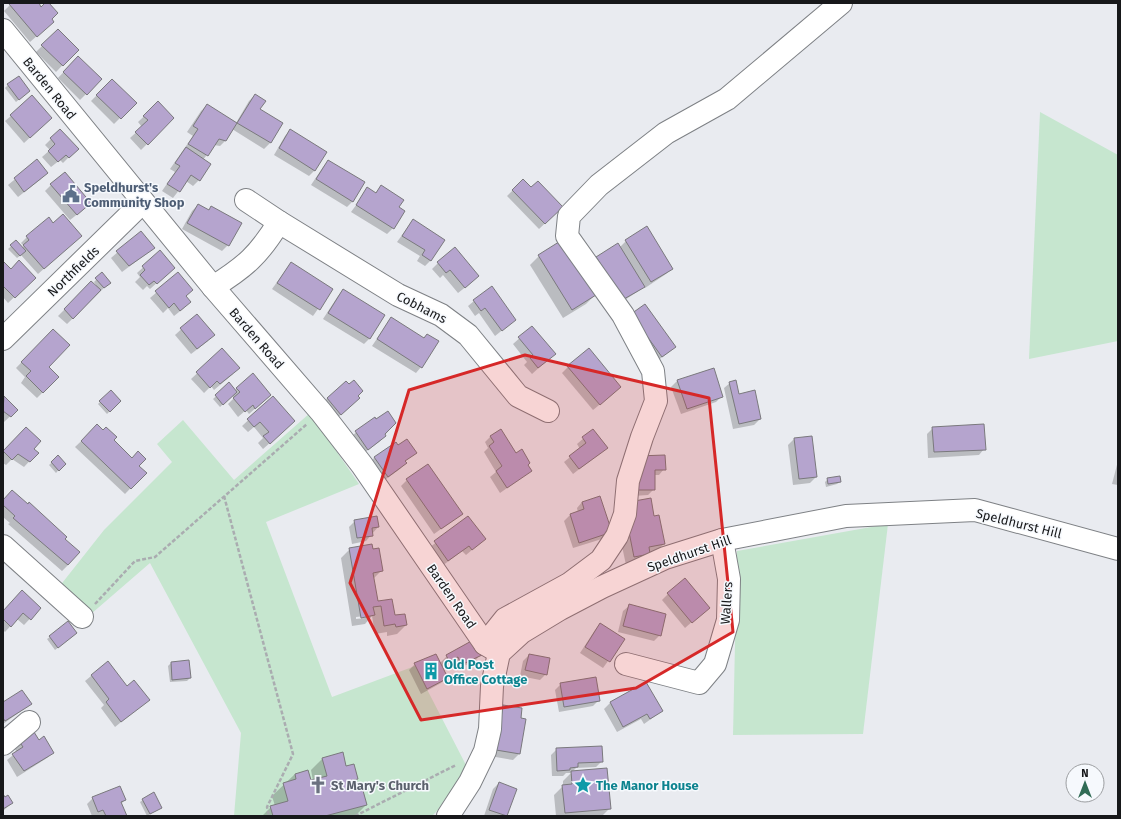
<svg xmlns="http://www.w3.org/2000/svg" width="1121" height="819" viewBox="0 0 1121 819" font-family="'Fira Sans',sans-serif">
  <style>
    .green { fill: #c6e6cf }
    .shadow { fill: #0003; fill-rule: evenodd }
    .building { fill: #b5a4ce; stroke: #7a797d }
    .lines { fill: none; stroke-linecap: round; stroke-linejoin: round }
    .minor-casing { stroke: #7e8185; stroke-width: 24 }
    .path { stroke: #aaacb0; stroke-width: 2.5; stroke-dasharray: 4 2; stroke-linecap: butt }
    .minor { stroke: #fff; stroke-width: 22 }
    .marked { fill: #d62828; fill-opacity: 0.2; stroke: #d62828; stroke-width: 3; stroke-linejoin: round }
    .labels { text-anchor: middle; stroke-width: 3; stroke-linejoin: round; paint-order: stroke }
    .street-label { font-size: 13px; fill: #17181a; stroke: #f6f9fd }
    .service-label { font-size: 13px; font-weight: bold; fill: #4e5e75; stroke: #f6f9fd; text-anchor: start }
    .culture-label { font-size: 13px; font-weight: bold; fill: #0d838f; stroke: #f6f9fd; text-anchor: start }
    .worship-label { font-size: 13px; font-weight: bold; fill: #5b616d; stroke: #f6f9fd; text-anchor: start }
  </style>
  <rect width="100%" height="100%" fill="#e9ebf0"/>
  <g class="green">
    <polygon points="1040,112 1118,155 1118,341 1029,359"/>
    <polygon points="310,413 359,484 266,522 332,697 415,666 467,767 437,811 432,816 234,816 241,733 150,563 91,614 59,587 104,530 172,462 157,444 183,420 234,480"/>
    <polygon points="888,524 863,734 733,735 737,551"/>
  </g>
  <g class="shadow">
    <polygon points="12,3 39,3 41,8 48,3 51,19 47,27 30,42 4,11"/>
    <polygon points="58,30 77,50 56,72 36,52"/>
    <polygon points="78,57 101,79 80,100 58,78"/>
    <polygon points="112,80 135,103 114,124 91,101"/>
    <polygon points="8,85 29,91 16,102 5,88"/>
    <polygon points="255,95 259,110 282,123 270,143 264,149 232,129 226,140 220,146 214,145 203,160 199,180 193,186 186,181 173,198 162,191 175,172 170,169 193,136 187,132 201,111 207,105 236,123 249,101"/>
    <polygon points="158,103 173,118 141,150 130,138 142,127 138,122"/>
    <polygon points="11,116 51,118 24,143 5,121"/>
    <polygon points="60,130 71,155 63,163 60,160 51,167 42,157 50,150 45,145"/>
    <polygon points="291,130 315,170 309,176 274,155 285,136"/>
    <polygon points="37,161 41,179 18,197 8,185"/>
    <polygon points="328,161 353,201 347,207 311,185 323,167"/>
    <polygon points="523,180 531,189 562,207 539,229 507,196"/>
    <polygon points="51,185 84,209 70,220 45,191"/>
    <polygon points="381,187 398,208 393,228 387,234 351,212 368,189 375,193"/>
    <polygon points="198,205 240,224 228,245 222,251 182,229 192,211"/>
    <polygon points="413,220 431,260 425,266 417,261 420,256 397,242"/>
    <polygon points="53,224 74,242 38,274 21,255 17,258 8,249 16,242 21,248 24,246 21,243 27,237"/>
    <polygon points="141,232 154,248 122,272 111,258"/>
    <polygon points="626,241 672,268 666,274 645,288 644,286 637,292 617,305 591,263 597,257 619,248"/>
    <polygon points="160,252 168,273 150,289 147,286 143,290 135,282 140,277 137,273"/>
    <polygon points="539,256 595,295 586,304 563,318 530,265"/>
    <polygon points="3,262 11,270 34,278 8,303 3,297"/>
    <polygon points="291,263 332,289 313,316 272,289"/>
    <polygon points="438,263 472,282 458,293 443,275 440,278 432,269"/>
    <polygon points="102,274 107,285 67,324 58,316 92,282 95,286 96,285 94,282"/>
    <polygon points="178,274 185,296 184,308 174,316 168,308 163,313 150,298"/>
    <polygon points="343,290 370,338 364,344 323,319 338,296"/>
    <polygon points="474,301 515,320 495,336 479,313 475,316 468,306"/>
    <polygon points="197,315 208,341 191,354 175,335"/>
    <polygon points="391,318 423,338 427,335 421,367 416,373 372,346"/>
    <polygon points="626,320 675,347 656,362"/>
    <polygon points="532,327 554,354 532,374 524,365 527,362 513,344"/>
    <polygon points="53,330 48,367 58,377 37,398 21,383 25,377 16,368"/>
    <polygon points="222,350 233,374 214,390 211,386 204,393 191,379"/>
    <polygon points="568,367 614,393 593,410 562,373"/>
    <polygon points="713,369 722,396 716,402 681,414 671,387 677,381"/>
    <polygon points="346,382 357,396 353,404 335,420 321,404"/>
    <polygon points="730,383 738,395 760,419 754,425 733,429 724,388"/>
    <polygon points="229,384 235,390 237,388 270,395 249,414 246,410 238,417 228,404 234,398 232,396 220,407 213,399"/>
    <polygon points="111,391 120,401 107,414 98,404"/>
    <polygon points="273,397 288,427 263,449 258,443 263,438 254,427 248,432 242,426"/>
    <polygon points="4,398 17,410 4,422 3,421"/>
    <polygon points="375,418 391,428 379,442 361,455 349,438"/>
    <polygon points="97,426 145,473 125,494 75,447"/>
    <polygon points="26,428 33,449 37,453 24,467 12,459 6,465 3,463 3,452"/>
    <polygon points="933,428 984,449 979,455 928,458 927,434"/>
    <polygon points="593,430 600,453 573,474 564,462 580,449 577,444"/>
    <polygon points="491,436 516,454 531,471 500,493 490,477 496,472 484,452 488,448 485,442"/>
    <polygon points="794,439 816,477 810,483 793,485 788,445"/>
    <polygon points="398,446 415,453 404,462 405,463 400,469 382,482 369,463 375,457"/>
    <polygon points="58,457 64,464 56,473 49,465"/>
    <polygon points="1118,461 1118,485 1112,484"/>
    <polygon points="632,463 664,469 659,475 654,475 654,489 648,495 633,496"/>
    <polygon points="828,479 840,482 837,484 826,487 825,482"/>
    <polygon points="407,480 462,514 434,534 401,486"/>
    <polygon points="3,501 64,539 68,565 62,571 8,524 10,523 3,517"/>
    <polygon points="582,502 611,532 605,538 573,548 564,521 570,515 578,513 577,508"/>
    <polygon points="468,517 485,539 466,555 462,551 442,566 429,548"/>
    <polygon points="654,517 664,544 655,553 626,565 619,532"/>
    <polygon points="355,521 378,527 366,541 352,544 349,527"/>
    <path d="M350,549L382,570L373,579L377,603L406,625L397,634L387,636V632L375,634L372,616L365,624L352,626L341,558ZM365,616V618L356,619V617Z"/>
    <polygon points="668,594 702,613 685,628 662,600"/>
    <polygon points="629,606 660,635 654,641 618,632 623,611"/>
    <polygon points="40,608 24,625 17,619 5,632 3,630 3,612"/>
    <polygon points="600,624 624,639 603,668 580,653 595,630"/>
    <polygon points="73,636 55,650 47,639 50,637"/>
    <polygon points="480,655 475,661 455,670 452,662 441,667 447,677 441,683 421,694 409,670 415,664 440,663 447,656"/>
    <polygon points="529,655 546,674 540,680 520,676 523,661"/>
    <polygon points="108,662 127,687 148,700 115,727 101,708 104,705 85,681"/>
    <polygon points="188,662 190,678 187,681 170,682 168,666 171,663"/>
    <polygon points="646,683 662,711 644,724 641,719 617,732 604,709 610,703"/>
    <polygon points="561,684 599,700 593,706 559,712 555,690"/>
    <polygon points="3,703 31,704 3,724"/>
    <polygon points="504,706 520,719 525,720 519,754 513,760 490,756 498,712"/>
    <polygon points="39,741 53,752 47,758 17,777 7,760 17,752 14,748 20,742"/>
    <polygon points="557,749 602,761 596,767 576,768 572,772 610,808 602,816 556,816 554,795 563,786 563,781 571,773 566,773 563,776 552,776 551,755"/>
    <polygon points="322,759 346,767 357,778 350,785 352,791 366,805 355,816 262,816 271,807 275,806 272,796 295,774 310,782 313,781 311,770"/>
    <polygon points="499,783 515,789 506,816 484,816 493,789"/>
    <polygon points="3,796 12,803 3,811"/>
    <polygon points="93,798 125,800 121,804 126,816 92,816 87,804"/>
    <polygon points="143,800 161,808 147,816 140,802"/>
  </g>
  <g class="building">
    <polygon points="10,3 39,3 41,7 45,3 49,3 58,13 52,19 54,22 37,37 9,4"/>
    <polygon points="58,29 79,50 63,66 41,45"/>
    <polygon points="78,56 102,79 87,95 63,72"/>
    <polygon points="19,76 30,91 19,100 7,84"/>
    <polygon points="112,79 137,103 121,119 96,95"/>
    <polygon points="255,94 266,101 260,109 283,123 271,143 237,123"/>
    <polygon points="32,95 52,118 30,138 10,115"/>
    <polygon points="158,101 174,118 148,145 135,132 148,120 143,116"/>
    <polygon points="207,104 237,123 226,141 219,139 208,156 188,144 198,129 193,126"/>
    <polygon points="60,129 79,149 69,158 66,155 58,162 48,151 55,144 50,138"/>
    <polygon points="290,129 327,152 315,171 279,148"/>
    <polygon points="186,147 211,164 200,181 191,175 180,192 167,184 180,166 175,163"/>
    <polygon points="37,159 48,173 24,192 14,178"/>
    <polygon points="328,160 365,182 353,202 316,179"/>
    <polygon points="65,172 91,203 77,215 50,184"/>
    <polygon points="523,179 531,187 538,181 563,207 545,224 512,190"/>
    <polygon points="381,185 404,200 399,207 405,211 394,229 356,205 367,187 376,193"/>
    <polygon points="198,204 209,210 211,206 242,223 229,246 187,223"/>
    <polygon points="63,214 82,236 44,269 23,245 29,240 26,236 49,217 53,223"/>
    <polygon points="413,219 445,240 431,261 422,255 425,250 402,236"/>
    <polygon points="647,226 673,269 651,282 625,240"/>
    <polygon points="141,231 155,248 129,266 116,251"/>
    <polygon points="16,240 26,251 20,256 10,245"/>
    <polygon points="562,240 596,295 572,310 538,255"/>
    <polygon points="618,243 645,287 624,299 596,257"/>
    <polygon points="455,247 479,276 465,288 450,270 446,273 437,262"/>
    <polygon points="160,250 175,268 157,284 154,281 149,285 140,275 145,270 142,266"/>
    <polygon points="19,260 36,278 15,298 3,286 3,261 11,269"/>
    <polygon points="291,262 333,289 320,310 277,283"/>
    <polygon points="102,272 111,283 104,288 95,278"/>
    <polygon points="178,272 193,290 186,296 191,302 180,311 174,303 169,308 155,291"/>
    <polygon points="91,281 101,290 73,319 64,309"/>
    <polygon points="492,286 516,320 502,331 485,308 481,311 473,300"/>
    <polygon points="343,289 385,315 370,339 328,313"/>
    <polygon points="645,304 676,347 662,357 631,314"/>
    <polygon points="197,314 215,335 197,349 180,328"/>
    <polygon points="391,317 424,338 427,334 439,341 422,368 377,339"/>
    <polygon points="532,326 556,354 538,368 530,358 533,355 518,337"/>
    <polygon points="53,329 70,345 49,367 59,377 43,393 26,376 31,371 21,362"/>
    <polygon points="222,348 240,368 220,384 217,381 210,388 196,372"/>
    <polygon points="589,348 621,387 600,405 567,366"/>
    <polygon points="714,368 723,397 687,409 677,380"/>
    <polygon points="253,373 271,395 255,409 253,405 245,412 233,398 240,392 236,388"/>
    <polygon points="354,380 363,391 358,396 360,398 341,415 327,398 346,381 349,384"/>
    <polygon points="736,380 739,394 755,390 761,419 739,424 729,382"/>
    <polygon points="229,382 237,392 223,405 215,395"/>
    <polygon points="111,390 121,401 110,412 99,401"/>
    <polygon points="4,396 18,410 11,417 3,411"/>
    <polygon points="273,396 295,421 270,444 263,436 269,432 260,422 254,427 247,419"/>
    <polygon points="388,411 396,423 385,434 386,436 368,450 355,431 375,417 376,419"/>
    <polygon points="97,424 103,430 106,427 117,437 114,440 132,458 138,451 146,459 139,466 147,473 131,489 81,441"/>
    <polygon points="984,424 986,450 934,452 932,427"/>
    <polygon points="26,427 41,441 34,449 39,453 30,462 18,454 12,460 3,451"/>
    <polygon points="501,429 516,453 522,449 530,463 528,465 532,471 507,488 496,471 502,466 489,446 494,442 490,436"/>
    <polygon points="593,429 608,448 579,469 569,456 586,443 582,437"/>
    <polygon points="812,436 817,477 799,479 794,438"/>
    <polygon points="407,439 417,453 405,461 407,463 388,477 374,457 396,442 398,445"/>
    <polygon points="58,455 66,464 59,471 51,462"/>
    <polygon points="665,455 666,470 655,470 655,490 638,490 637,456"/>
    <polygon points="428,464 463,514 441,529 406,479"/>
    <polygon points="840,476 841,482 828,484 827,478"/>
    <polygon points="12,490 28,504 29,502 67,537 65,539 80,552 68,565 13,518 15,516 3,505 3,500"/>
    <polygon points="600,496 612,532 579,543 570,514 584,509 582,502"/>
    <polygon points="651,498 654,516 659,515 665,544 649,547 650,554 634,557 627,522 629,502"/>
    <polygon points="377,516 379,527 372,528 373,536 357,538 354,520"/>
    <polygon points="468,516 486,539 472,550 469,546 448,561 434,541"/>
    <polygon points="372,544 373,549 379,548 383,571 373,573 378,601 392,599 395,615 405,614 407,625 396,627 395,624 384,626 381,606 373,607 375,615 361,618 349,548"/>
    <polygon points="685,578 710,608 692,623 667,593"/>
    <polygon points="22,590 41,608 31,620 23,613 11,627 3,619 3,611"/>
    <polygon points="629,604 666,614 661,636 623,626"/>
    <polygon points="68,621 77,633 58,648 49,636"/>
    <polygon points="600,623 625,639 610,662 585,647"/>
    <polygon points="475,639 482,655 461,665 458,657 449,661 446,655"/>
    <polygon points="436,654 448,678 427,689 414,663"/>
    <polygon points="529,654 550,658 547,675 525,670"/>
    <polygon points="189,660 191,678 172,680 171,662"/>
    <polygon points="108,661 127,686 134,680 150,700 121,722 106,702 109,699 91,675"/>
    <polygon points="596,677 600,701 564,707 560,683"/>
    <polygon points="646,682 663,711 650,719 647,714 623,727 610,702"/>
    <polygon points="22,690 32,704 5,721 3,718 3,702"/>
    <polygon points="503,705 522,708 521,718 526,719 520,754 496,750"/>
    <polygon points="34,732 39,740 44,736 54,753 24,771 12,754 23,747 19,741"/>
    <polygon points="602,746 603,762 578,763 578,767 570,768 570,770 557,771 556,748"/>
    <polygon points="343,752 346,766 354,764 358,779 350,781 353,790 362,787 367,805 325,816 273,816 270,806 288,801 283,783 296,779 295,774 308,770 311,780 327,776 322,758"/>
    <polygon points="607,768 611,809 565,813 562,785 572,784 571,771"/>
    <polygon points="499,782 517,789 507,816 489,810"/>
    <polygon points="120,786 126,800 121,802 127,816 106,816 103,810 98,812 92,797"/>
    <polygon points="154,792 162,808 150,814 142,799"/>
    <polygon points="3,794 5,797 8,795 13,803 3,809"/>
  </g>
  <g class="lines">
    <g class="minor-casing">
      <g id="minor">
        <polyline points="3,30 213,287 321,412 362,465 485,644 497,651"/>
        <polyline points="246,200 279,222"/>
        <path d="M213,287C245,267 259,255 279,222L398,295L441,315L468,335L518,396L548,411"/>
        <polyline points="3,339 143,202"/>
        <polyline points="3,546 82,617"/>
        <polyline points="485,644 505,619 569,584 601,560 617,536 625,514 628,481 642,437 656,401 653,371 623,315 567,236 569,216 599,185 666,133 727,99 841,3"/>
        <polyline points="626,664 699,683 715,664 728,620 729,579 722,540"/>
        <polyline points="3,744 29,722"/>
        <polyline points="448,816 470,782 485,751 490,729 492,686 499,653 522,632 560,609 602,587 665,558 722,540 846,516 975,510 1118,549"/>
      </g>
    </g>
    <g class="path">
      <polyline points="224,496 293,754 267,807 269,816"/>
      <polyline points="95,604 135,561 155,557 307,424"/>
      <polyline points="355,816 456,765"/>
    </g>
    <use href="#minor" class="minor"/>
  </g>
  <path class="marked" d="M525,355L709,398L733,632L636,688L421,720L350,583L409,390Z"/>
  <defs>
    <g id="civic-bare" transform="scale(1.38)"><path d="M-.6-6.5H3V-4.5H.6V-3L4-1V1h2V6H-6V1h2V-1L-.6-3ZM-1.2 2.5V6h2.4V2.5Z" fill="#5c6f8a" stroke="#f6f9fd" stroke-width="2.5" paint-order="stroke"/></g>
    <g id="building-bare" transform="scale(1.38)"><path d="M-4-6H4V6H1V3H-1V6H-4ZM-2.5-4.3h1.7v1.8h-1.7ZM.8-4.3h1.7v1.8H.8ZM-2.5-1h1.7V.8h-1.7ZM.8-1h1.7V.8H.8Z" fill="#0f9aa8" stroke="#f6f9fd" stroke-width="2.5" paint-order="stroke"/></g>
    <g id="church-bare" transform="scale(1.38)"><path d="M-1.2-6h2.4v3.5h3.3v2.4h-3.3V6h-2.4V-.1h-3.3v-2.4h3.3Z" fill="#6b7280" stroke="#f6f9fd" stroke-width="2.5" paint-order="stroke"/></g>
    <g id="sight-bare" transform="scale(1.38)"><path d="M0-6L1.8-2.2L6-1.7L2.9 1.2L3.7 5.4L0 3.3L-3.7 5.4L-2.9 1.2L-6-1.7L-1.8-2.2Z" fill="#0f9aa8" stroke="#f6f9fd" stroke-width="2.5" paint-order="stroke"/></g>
  </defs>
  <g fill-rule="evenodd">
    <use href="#civic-bare" x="71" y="194"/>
    <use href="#building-bare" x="431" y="671"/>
    <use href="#church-bare" x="318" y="785"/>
    <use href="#sight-bare" x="583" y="785"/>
  </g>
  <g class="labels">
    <g class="street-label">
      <text transform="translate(50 88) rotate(51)" y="5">Barden Road</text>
      <text transform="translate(73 271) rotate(-44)" y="5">Northfields</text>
      <text transform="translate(422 307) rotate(27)" y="5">Cobhams</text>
      <text transform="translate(257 338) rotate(49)" y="5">Barden Road</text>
      <text transform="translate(1019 523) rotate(14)" y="5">Speldhurst Hill</text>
      <text transform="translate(689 553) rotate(-19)" y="5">Speldhurst Hill</text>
      <text transform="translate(452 596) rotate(55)" y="5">Barden Road</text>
      <text transform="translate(726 603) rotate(-86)" y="5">Wallers</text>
    </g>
    <g class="service-label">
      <text x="84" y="192">Speldhurst's<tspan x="84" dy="15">Community Shop</tspan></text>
    </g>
    <g class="culture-label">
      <text x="444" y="669">Old Post<tspan x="444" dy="15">Office Cottage</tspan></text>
      <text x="596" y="790">The Manor House</text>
    </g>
    <g class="worship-label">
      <text x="331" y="790">St Mary's Church</text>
    </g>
  </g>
  <rect width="1121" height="819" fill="none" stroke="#17181a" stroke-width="8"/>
  <g transform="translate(1085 783)"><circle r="19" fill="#f6f9fd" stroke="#9d9fa2"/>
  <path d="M0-3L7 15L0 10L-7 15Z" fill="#306b55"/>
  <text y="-6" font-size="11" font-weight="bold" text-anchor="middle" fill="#17181a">N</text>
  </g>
</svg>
